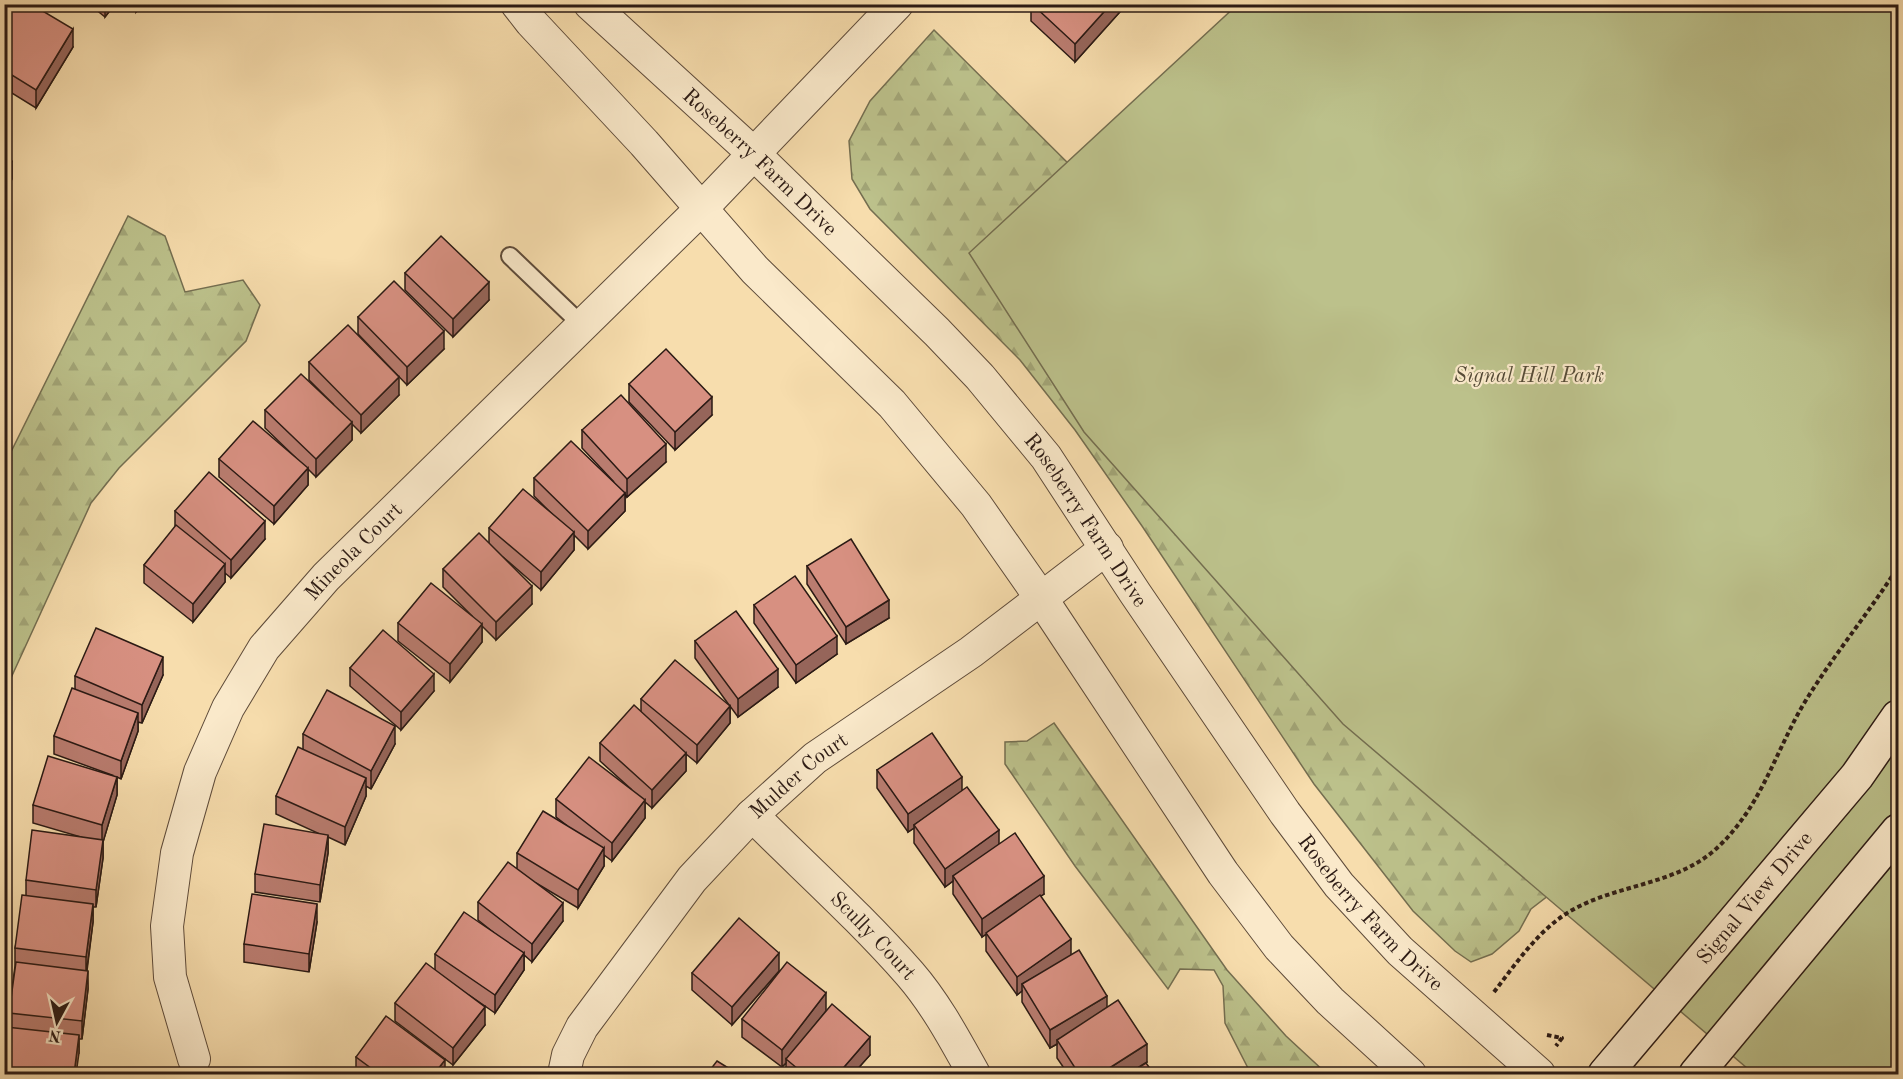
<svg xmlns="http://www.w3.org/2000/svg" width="1903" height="1079" viewBox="0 0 1903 1079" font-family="'Old Standard TT',serif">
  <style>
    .forest { fill: url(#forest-firs); stroke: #746e50; stroke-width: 1.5 }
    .park { fill: #bcc18b; stroke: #746e50; stroke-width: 1.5 }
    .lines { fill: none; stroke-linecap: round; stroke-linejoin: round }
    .service-casing { stroke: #5e4b3a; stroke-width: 20 }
    .minor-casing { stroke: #5e4b3a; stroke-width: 34 }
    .secondary-casing { stroke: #2b1a14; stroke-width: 36 }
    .path { stroke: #2b1a14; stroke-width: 4; stroke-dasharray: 4.5 3; stroke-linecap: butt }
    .service { stroke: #fae9ca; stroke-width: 16 }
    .minor { stroke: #fae9ca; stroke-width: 32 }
    .secondary { stroke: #fae9ca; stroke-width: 33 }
    .wall { fill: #b97c6f; stroke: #2b1a14; stroke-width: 1.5 }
    .shaded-wall { fill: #96655a; stroke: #2b1a14; stroke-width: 1.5 }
    .building { fill: #d79081; stroke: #2b1a14; stroke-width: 1.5 }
    .labels { text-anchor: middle; stroke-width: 4.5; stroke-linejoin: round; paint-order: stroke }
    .street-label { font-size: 21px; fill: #2b1a14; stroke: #fae9ca }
    .park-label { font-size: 21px; font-style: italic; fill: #564c38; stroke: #fae9ca }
  </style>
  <defs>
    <pattern id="forest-firs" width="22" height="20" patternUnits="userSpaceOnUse" patternTransform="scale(1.5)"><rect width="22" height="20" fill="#bcc18b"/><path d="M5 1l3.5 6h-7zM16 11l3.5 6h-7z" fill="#a2a577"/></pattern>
  </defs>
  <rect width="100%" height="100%" fill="#f7ddad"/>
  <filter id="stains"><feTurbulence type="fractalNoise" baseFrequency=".00333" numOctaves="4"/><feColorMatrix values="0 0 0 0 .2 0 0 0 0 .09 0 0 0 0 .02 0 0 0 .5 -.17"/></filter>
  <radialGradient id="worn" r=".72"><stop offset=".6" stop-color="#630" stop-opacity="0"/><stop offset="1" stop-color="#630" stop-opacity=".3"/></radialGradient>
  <g class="forest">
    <polygon points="934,30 1091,186 1562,885 1531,909 1519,931 1492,954 1471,962 1455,951 1413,911 1314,784 1142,526 1075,430 1020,360 870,209 852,179 849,141 870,101"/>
    <polygon points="128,216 165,236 185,292 243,280 260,305 246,341 119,468 91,503 5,691 5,464"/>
    <polygon points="1054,723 1227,970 1286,1036 1327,1074 1251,1074 1225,1023 1223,986 1214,970 1180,969 1168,989 1075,866 1005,764 1005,742 1027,741"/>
  </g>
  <polygon class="park" points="1237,5 1898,5 1898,1074 1754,1074 1343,724 1084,432 969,253"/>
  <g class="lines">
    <g class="service-casing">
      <polyline id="service" points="510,256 582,325"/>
    </g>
    <g class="minor-casing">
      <g id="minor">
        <polyline points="517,4 531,22 644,143 755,270 892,404 976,505 1041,598 1223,873 1279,947 1330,1001 1410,1074"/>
        <path id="s1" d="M590,4L753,153L937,332L980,377L1046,457L1135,593L1285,813L1339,885L1400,951L1539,1074"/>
        <path id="s2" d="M752,815C805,868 861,918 910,974C936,1004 955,1040 974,1074"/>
        <path id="s3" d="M194,1059L170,977L167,926L177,853L200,772L228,708L264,648L326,577L701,209L897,4"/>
        <path id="s4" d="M564,1074L568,1055L582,1027L692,879L752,815L815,758L971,652L1107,548"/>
      </g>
    </g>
    <g class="secondary-casing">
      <g id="secondary">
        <path id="s5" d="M1605,1074L1857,776L1898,717"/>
        <polyline points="1696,1074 1898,831"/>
      </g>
    </g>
    <g class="path">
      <path d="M1494,992C1518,961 1541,926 1576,908C1621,884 1678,884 1717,848C1761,807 1774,755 1803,705C1832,657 1868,614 1898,567"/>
      <polyline points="1547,1035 1562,1038 1556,1046"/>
    </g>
    <use href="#service" class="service"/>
    <use href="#minor" class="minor"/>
    <use href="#secondary" class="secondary"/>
  </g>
  <g class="wall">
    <polygon points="89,4 115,4 105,17"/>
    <polygon points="127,4 142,4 136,12"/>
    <polygon points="1031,4 1127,4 1075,62 1031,21"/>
    <polygon points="4,24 73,47 36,108 12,93 6,104 4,103"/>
    <polygon points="405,273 489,300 453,337 405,290"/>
    <polygon points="358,317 444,349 407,385 358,334"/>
    <polygon points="309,362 399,395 361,433 352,424 352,440 316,477 308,469 308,485 274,524 219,477 219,459 295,457 265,428 265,410 333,404 309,380"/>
    <polygon points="629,384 712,415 675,450 629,402"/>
    <polygon points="582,430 666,462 627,497 625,494 625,511 588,549 574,535 574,550 541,590 503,557 532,604 496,640 482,626 482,642 450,682 398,641 398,623 472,616 443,587 443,569 489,544 489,528 554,516 534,496 534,478 613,481 582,448"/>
    <polygon points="175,511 265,539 231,578 225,573 225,582 193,622 144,583 144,565 175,528"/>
    <polygon points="807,566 889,618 846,644 807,584"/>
    <polygon points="754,605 837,654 796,683 754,623"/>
    <polygon points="695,641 778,687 738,717 730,706 730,723 697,763 686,754 686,771 652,808 645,802 645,818 612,861 604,855 604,866 578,908 536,883 563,921 532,962 524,955 524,970 495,1013 469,995 485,1025 453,1065 395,1021 395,1003 435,970 435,954 493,932 478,920 478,902 517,868 517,853 566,825 556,817 556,799 631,789 600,761 600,743 641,712 641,699 729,705 695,658"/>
    <polygon points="350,668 434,691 401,730 350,686"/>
    <polygon points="163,675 142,723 138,722 138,731 121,779 117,777 117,795 103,842 103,858 96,907 93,907 93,922 87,971 88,989 82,1039 79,1039 79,1053 9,1027 9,1013 15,966 15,948 26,895 26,880 81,837 33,823 33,805 112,775 54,754 54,736 75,689 75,676"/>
    <polygon points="303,734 395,744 371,789 366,786 366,796 345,845 328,837 328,853 320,902 255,892 255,874 320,834 276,814 276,796 303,750"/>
    <polygon points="877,770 962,790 999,844 1044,894 1040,896 1071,955 1107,1007 1147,1062 1128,1074 1068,1074 1057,1058 1057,1044 1050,1048 1022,1002 1022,991 1017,995 986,951 986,934 982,937 953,894 953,881 945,887 914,843 914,828 908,832 877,788"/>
    <polygon points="317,922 309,972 244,962 244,944"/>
    <polygon points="779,971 732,1025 692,990 692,973"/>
    <polygon points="826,1011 818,1021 870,1055 853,1074 786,1074 786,1063 782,1067 742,1037 742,1019"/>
    <polygon points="356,1057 445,1074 341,1074 356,1074"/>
  </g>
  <g class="shaded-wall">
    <polygon points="105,4 115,4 105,17"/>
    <polygon points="136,4 142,4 136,12"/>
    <polygon points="1111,4 1127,4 1075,62 1075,44"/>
    <polygon points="73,29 73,47 36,108 36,90"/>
    <polygon points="12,75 12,93 6,104 6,86"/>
    <polygon points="12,161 12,179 4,195 4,177"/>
    <polygon points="489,282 489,300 453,337 453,319"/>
    <polygon points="444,331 444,349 407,385 407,367"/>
    <polygon points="399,377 399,395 361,433 361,415"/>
    <polygon points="712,397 712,415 675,450 675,432"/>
    <polygon points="352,422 352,440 316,477 316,459"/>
    <polygon points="666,444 666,462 627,497 627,479"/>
    <polygon points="308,468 308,485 274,524 274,506"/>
    <polygon points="625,493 625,511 588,549 588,531"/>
    <polygon points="265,521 265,539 231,578 231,560"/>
    <polygon points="574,532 574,550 541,590 541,572"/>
    <polygon points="225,564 225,582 193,622 193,604"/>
    <polygon points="532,586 532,604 496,640 496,622"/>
    <polygon points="889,600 889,618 846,644 846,627"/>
    <polygon points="482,624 482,642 450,682 450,664"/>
    <polygon points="837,636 837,654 796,683 796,665"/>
    <polygon points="163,657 163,675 142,723 142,705"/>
    <polygon points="778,669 778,687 738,717 738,699"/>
    <polygon points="434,674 434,691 401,730 401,712"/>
    <polygon points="730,706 730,723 697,763 697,745"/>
    <polygon points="138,713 138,731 121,779 121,761"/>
    <polygon points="395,726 395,744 371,789 371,771"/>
    <polygon points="686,753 686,771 652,808 652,790"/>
    <polygon points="117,777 117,795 103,842 103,858 96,907 96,890 102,842 102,825"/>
    <polygon points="962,777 962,795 914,825 914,828 908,832 908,814"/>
    <polygon points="366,778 366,796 345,845 345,827"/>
    <polygon points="645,800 645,818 612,861 612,843"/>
    <polygon points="999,830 999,848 953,876 953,881 945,887 945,869"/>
    <polygon points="328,835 328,853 320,902 320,885"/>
    <polygon points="604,848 604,866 578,908 578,890"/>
    <polygon points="1044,876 1044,894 982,937 982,919"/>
    <polygon points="563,903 563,921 532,962 532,944"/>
    <polygon points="93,904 93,922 86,975 86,957"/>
    <polygon points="317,904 317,922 309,972 309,954"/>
    <polygon points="1071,939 1071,957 1022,984 1022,991 1017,995 1017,977"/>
    <polygon points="524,953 524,970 495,1013 495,995"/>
    <polygon points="779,953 779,971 732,1025 732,1007"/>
    <polygon points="88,971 88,989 82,1039 82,1021"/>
    <polygon points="826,993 826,1011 787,1060 786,1059 786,1063 782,1067 782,1050"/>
    <polygon points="1107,996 1107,1014 1057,1040 1057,1044 1050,1048 1050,1030"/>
    <polygon points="485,1007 485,1025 453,1065 453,1048"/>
    <polygon points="79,1035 79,1053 76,1074 74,1074"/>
    <polygon points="870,1037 870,1055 853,1074 838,1074"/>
    <polygon points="1147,1044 1147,1062 1128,1074 1100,1074"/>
    <polygon points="445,1060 445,1074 434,1074"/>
  </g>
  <g class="building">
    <polygon points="16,4 31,4 73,29 36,90 12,75 6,86 4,85 4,24"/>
    <polygon points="1032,4 1111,4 1075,44"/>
    <polygon points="4,157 12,161 4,177"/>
    <polygon points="441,236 489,282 453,319 405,273"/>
    <polygon points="394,281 444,331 407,367 358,317"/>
    <polygon points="348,325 399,377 361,415 309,362"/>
    <polygon points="666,349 712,397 675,432 629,384"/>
    <polygon points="301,374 352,422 316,459 265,410"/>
    <polygon points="621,395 666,444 627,479 582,430"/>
    <polygon points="253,421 308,468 274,506 219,459"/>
    <polygon points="571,441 625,493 588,531 534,478"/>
    <polygon points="209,472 265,521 231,560 175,511"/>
    <polygon points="523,489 574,532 541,572 489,528"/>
    <polygon points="176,525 225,564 193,604 144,565"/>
    <polygon points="479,533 532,586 496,622 443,569"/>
    <polygon points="851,539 889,600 846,627 807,566"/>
    <polygon points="795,576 837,636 796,665 754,605"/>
    <polygon points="431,583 482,624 450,664 398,623"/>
    <polygon points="736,611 778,669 738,699 695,641"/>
    <polygon points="96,628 163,657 142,705 75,676"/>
    <polygon points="383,630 434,674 401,712 350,668"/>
    <polygon points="675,660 730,706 697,745 641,699"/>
    <polygon points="72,688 138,713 121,761 54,736"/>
    <polygon points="327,690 395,726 371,771 303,734"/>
    <polygon points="634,705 686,753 652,790 600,743"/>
    <polygon points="932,733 962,777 908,814 877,770"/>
    <polygon points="298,747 366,778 345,827 276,796"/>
    <polygon points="48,756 117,777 102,825 33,805"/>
    <polygon points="589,757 645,800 612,843 556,799"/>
    <polygon points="967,787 999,830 945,869 914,825"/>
    <polygon points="543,811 604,848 578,890 517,853"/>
    <polygon points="264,824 328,835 320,885 255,874"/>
    <polygon points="32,830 103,840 96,890 26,880"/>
    <polygon points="1015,833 1044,876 982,919 953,876"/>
    <polygon points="508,862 563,903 532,944 478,902"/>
    <polygon points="252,894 317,904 309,954 244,944"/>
    <polygon points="22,895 93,904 86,957 15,948"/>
    <polygon points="1040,895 1071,939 1017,977 986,933"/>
    <polygon points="464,912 524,953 495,995 435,954"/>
    <polygon points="739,918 779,953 732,1007 692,973"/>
    <polygon points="1079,950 1107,996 1050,1030 1022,984"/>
    <polygon points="16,962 88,971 82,1021 9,1013"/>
    <polygon points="787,962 826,993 782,1050 742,1019"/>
    <polygon points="426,963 485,1007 453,1048 395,1003"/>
    <polygon points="1118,1000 1147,1044 1100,1074 1079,1074 1057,1040"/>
    <polygon points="832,1004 870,1037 838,1074 804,1074 786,1059"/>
    <polygon points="386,1016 445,1060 434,1074 379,1074 356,1057"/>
    <polygon points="6,1027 79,1035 74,1074 4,1074 4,1041"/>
    <polygon points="717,1061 738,1074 707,1074"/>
    <polygon points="1146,1063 1154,1074 1128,1074"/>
    <polygon points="346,1068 356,1074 341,1074"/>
  </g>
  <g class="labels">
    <g class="street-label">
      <text dy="7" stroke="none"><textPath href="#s1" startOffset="232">Roseberry Farm Drive</textPath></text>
      <text dy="7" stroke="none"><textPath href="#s1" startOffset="718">Roseberry Farm Drive</textPath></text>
      <text dy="7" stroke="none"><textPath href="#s3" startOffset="566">Mineola Court</textPath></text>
      <text dy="7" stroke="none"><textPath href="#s4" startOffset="384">Mulder Court</textPath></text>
      <text dy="7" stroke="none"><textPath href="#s5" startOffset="231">Signal View Drive</textPath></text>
      <text dy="7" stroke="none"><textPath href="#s1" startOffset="1204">Roseberry Farm Drive</textPath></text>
      <text dy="7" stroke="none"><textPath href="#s2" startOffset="171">Scully Court</textPath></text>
    </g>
    <g class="park-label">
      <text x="1529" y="382">Signal Hill Park</text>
    </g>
  </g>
  <rect width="1903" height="1079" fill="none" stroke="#f7ddad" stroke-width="24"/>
  <rect x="6" y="6" width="1891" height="1067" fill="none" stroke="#2b1a14" stroke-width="3"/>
  <rect x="12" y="12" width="1879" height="1055" fill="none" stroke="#2b1a14" stroke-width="1.5"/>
  <g transform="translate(57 1022) rotate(188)" stroke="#fae9ca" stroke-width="4.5" paint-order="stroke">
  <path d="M0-4.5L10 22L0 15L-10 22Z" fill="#2b1a14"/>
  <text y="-9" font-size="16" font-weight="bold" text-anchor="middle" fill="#2b1a14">N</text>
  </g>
  <rect width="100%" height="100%" filter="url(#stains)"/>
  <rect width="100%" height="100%" fill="url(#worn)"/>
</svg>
